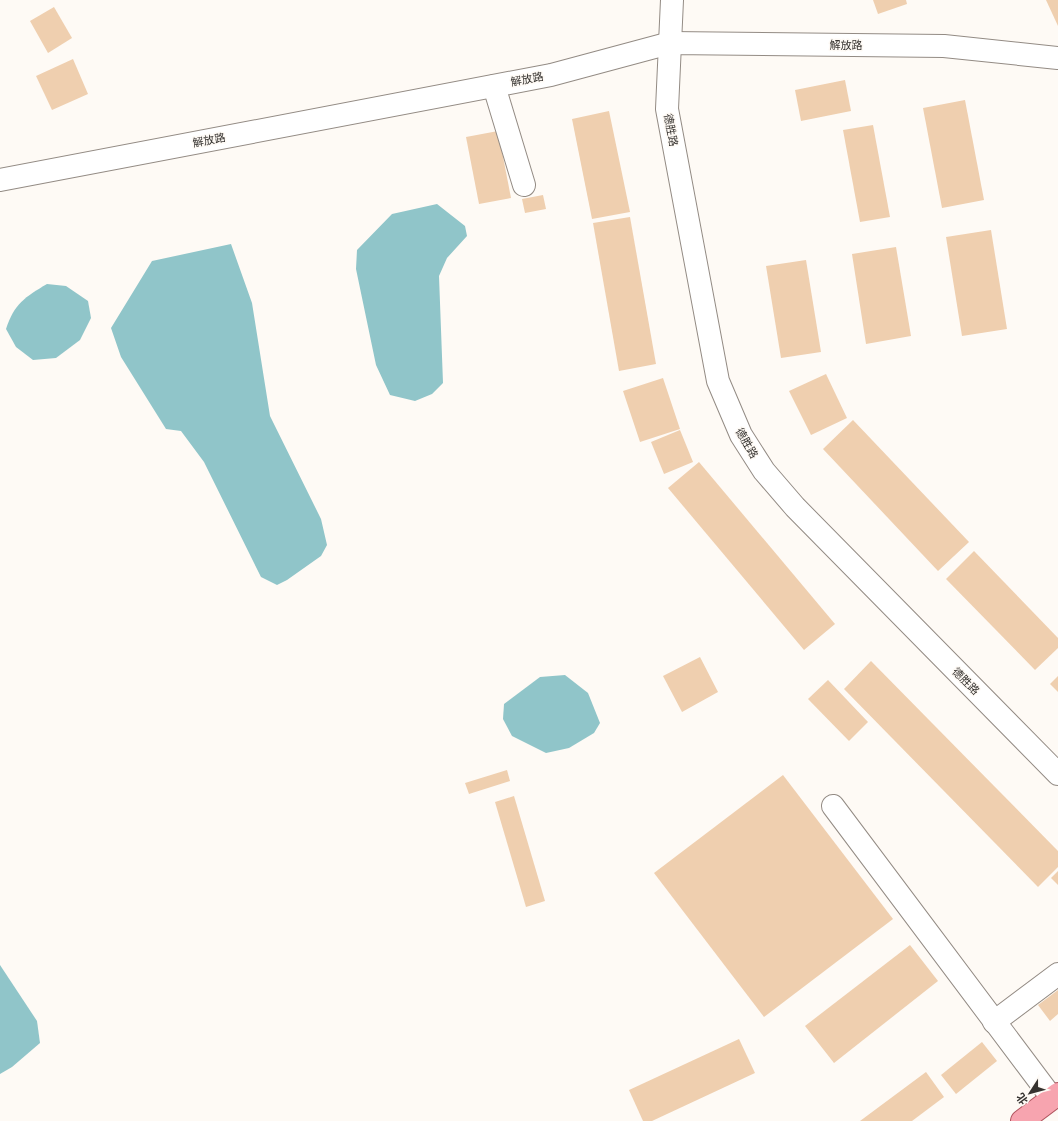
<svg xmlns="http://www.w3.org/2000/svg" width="1058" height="1121" viewBox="0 0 1058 1121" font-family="'Open Sans','Noto Sans SC',sans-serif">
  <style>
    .water { fill: #90c5c9 }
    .building { fill: #efcfaf }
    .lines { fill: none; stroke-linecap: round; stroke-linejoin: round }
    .minor-casing { stroke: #938b84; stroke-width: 24 }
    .major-casing { stroke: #b0555f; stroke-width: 24 }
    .minor { stroke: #fff; stroke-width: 22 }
    .major { stroke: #f7a4af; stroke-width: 22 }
    .labels { text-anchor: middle; stroke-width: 3; stroke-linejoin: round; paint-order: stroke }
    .street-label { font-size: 11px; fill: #363330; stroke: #fefaf5 }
  </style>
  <rect width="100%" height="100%" fill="#fefaf5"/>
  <g class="water">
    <polygon points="437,204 465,226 467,236 447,258 439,276 443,383 432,394 415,401 390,395 376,365 356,269 357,250 392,214"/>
    <polygon points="231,244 252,303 270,416 321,519 327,545 321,556 287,580 277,585 261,577 204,462 181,431 166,429 121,357 111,328 152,261"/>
    <path d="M47,284L66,286L88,301L91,318L80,340L56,358L33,360L16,347L6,329C14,304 25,297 47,284Z"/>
    <polygon points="565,675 588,693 600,723 594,733 569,748 546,753 512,736 503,719 504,704 540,677"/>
    <polygon points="0,965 37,1021 40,1043 12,1067 0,1074"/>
  </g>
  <g class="building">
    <polygon points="873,0 906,0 907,4 878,14"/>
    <polygon points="1046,0 1058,0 1058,26"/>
    <polygon points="54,7 72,38 48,53 30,21"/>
    <polygon points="73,59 88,94 52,110 36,76"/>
    <polygon points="845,80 851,111 801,121 795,90"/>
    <polygon points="965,100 984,200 942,208 923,108"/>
    <polygon points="609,111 630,212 592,219 572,119"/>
    <polygon points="873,125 890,217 860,222 843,130"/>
    <polygon points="498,131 511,198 479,204 466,137"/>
    <polygon points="543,195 546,209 525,213 522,199"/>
    <polygon points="630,217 656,364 619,371 593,223"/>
    <polygon points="991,230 1007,329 962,336 946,237"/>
    <polygon points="896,247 911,336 866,344 852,254"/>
    <polygon points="806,260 821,352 781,358 766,266"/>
    <polygon points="826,374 847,418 811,435 789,391"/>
    <polygon points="663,378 680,429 640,442 623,391"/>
    <polygon points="853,420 969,542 938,571 823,449"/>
    <polygon points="680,430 693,462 664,474 651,442"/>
    <polygon points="699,462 835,624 804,650 668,488"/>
    <polygon points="974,551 1058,638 1058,648 1035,670 946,579"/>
    <polygon points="700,657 718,692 682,712 663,676"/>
    <polygon points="871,661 1058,851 1058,867 1038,887 844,689"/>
    <polygon points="1058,676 1058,692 1050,684"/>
    <polygon points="828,680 868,722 849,741 808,699"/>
    <polygon points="507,770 510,781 469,794 465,783"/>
    <polygon points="783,775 893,919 764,1017 654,873"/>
    <polygon points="514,796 545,901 526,907 495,802"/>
    <polygon points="1058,871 1058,885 1051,878"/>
    <polygon points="910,945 938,981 834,1063 805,1026"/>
    <polygon points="1058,990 1058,1014 1050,1021 1038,1005"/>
    <polygon points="739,1039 755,1073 652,1121 643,1121 629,1090"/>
    <polygon points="982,1042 997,1061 956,1094 941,1075"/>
    <polygon points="926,1072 944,1097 912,1121 860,1121"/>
  </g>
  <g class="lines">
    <g class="minor-casing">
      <g id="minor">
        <polyline points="672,0 667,109 718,381 741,435 764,471 795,507 1058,774"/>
        <polyline points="494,86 524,185"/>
        <polyline points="0,180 551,75 670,43 944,46 1058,58"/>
        <polyline points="833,806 1052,1098"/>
        <polyline points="994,1022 1058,974"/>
      </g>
    </g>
    <g class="major-casing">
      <polyline id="major" points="1022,1121 1058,1094"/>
    </g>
    <use href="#minor" class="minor"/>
    <use href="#major" class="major"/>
  </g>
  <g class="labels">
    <g class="street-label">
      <text x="846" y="49">解放路</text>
      <text transform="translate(527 79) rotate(-11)" y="4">解放路</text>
      <text transform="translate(671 130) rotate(79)" y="4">德胜路</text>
      <text transform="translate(209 140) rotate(-11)" y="4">解放路</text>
      <text transform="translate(747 443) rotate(60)" y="4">德胜路</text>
      <text transform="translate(966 681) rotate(45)" y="4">德胜路</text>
    </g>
  </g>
  <g transform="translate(1030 1093) rotate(234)" stroke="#fefaf5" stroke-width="3" paint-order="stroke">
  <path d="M0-3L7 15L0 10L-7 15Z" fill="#363330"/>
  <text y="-6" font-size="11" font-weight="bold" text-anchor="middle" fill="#363330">北</text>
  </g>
</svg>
